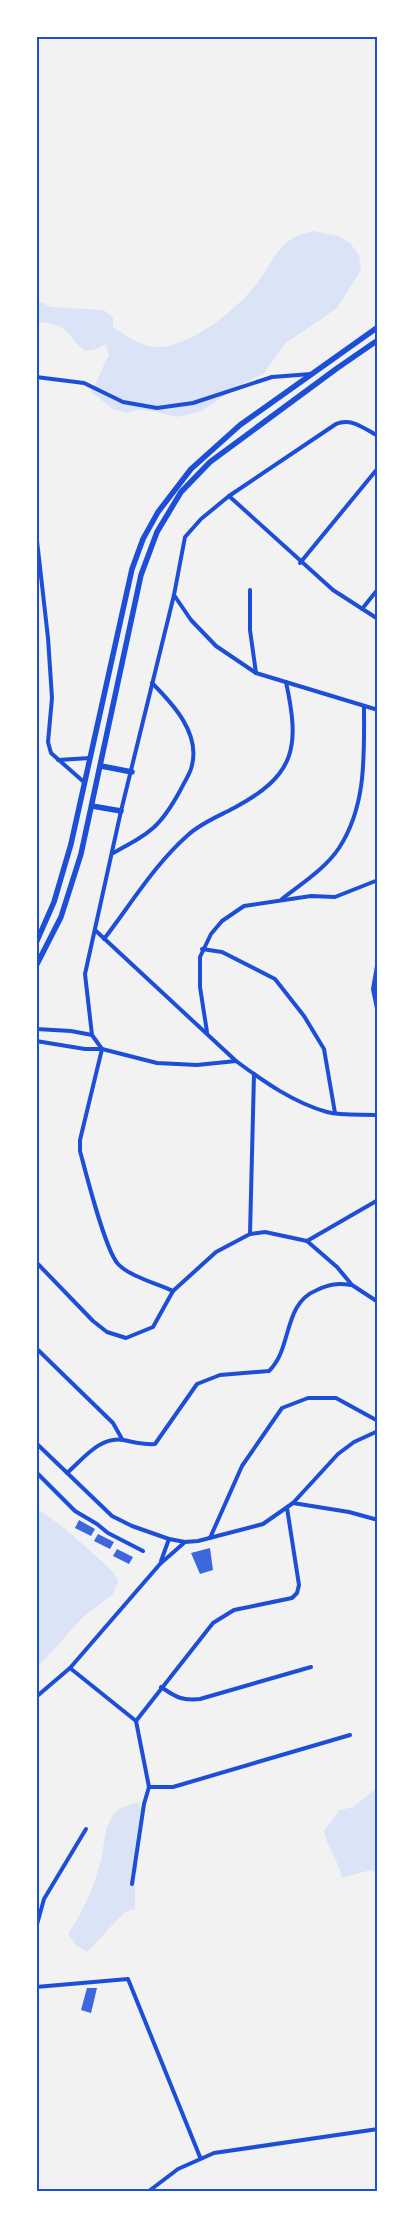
<svg xmlns="http://www.w3.org/2000/svg" width="414" height="2227" viewBox="0 0 414 2227" font-family="Karla,sans-serif">
  <style>
    .green { fill: #dbe4f7 }
    .building { fill: #3d67dc }
    .lines { fill: none; stroke-linecap: round; stroke-linejoin: round }
    .minor { stroke: #1d4ed8; stroke-width: 4 }
    .primary { stroke: #1d4ed8; stroke-width: 5.5 }
    .neatline { fill: none; stroke: #1d4ed8; stroke-width: 2 }
  </style>
  <rect width="100%" height="100%" fill="#f2f2f2"/>
  <g class="green">
    <path d="M313,231L338,236L350,243L359,255L361,270L337,308L286,343L263,374L242,384L200,412L176,417L152,411L139,410L126,413L113,409L91,392C99,380 101,368 109,356L106,344L97,349L85,351C62,332 72,324 36,322V300L51,307L104,310L113,318V327C126,336 139,345 155,347C186,350 236,310 254,287C276,261 275,239 313,231Z"/>
    <path d="M36,1508C60,1523 77,1539 98,1558C107,1567 112,1568 118,1581L113,1594L83,1617L36,1669Z"/>
    <path d="M378,1787V1874L371,1870L342,1878C339,1861 327,1848 324,1831L340,1810L353,1807Z"/>
    <path d="M139,1802L142,1815L135,1853L138,1866L135,1879V1909L125,1912L87,1952L76,1945L68,1934C83,1911 94,1887 101,1860C105,1843 103,1828 115,1813C121,1806 130,1804 139,1802Z"/>
  </g>
  <g class="building">
    <polygon points="79,1520 95,1529 91,1536 75,1528"/>
    <polygon points="98,1534 114,1542 110,1549 94,1541"/>
    <polygon points="210,1548 213,1570 200,1574 191,1553"/>
    <polygon points="117,1549 133,1557 129,1564 113,1556"/>
    <polygon points="87,1988 97,1988 91,2013 81,2010"/>
  </g>
  <g class="lines">
    <g class="minor">
      <polyline points="36,377 84,383 123,402 157,408 193,403 272,377 311,374"/>
      <polyline points="229,496 333,590 378,619"/>
      <polyline points="36,532 48,638 52,698 48,742 51,753 85,783"/>
      <polyline points="300,563 378,468"/>
      <polyline points="250,590 250,630 256,673"/>
      <polyline points="174,595 191,620 216,646 256,673 378,710"/>
      <polyline points="362,609 378,589"/>
      <polyline points="58,760 90,758"/>
      <path d="M113,853C150,833 160,828 181,789C184,782 191,773 192,765C200,733 173,704 152,683"/>
      <path d="M282,899C301,884 325,869 339,848C367,805 364,754 364,706"/>
      <path d="M95,930L236,1061C263,1081 294,1103 327,1112C342,1116 362,1114 378,1115"/>
      <path d="M104,939C131,904 155,864 188,835C201,823 219,816 234,808C296,775 300,747 286,682"/>
      <polyline points="202,949 222,952 275,979 304,1016 324,1049 335,1113"/>
      <polyline points="378,960 373,989 378,1013"/>
      <polyline points="36,1029 71,1031 92,1035 102,1049"/>
      <polyline points="207,1032 200,987 200,957 211,934 222,921 244,906 311,896 335,897 378,880"/>
      <path d="M92,1035L85,974L121,811L174,595L185,537L201,519L229,496L336,424C351,417 365,429 378,436"/>
      <polyline points="36,1041 85,1049 102,1049 157,1063 197,1065 236,1061"/>
      <path d="M102,1049L80,1140V1151C86,1173 105,1250 118,1264C129,1276 158,1284 173,1291"/>
      <polyline points="250,1234 254,1074"/>
      <polyline points="307,1241 378,1200"/>
      <polyline points="36,1262 93,1321 107,1332 126,1338 153,1327 173,1291 216,1252 250,1234 265,1232 307,1241 337,1267 352,1285 378,1302"/>
      <polyline points="36,1348 113,1423 122,1439"/>
      <polyline points="36,1443 112,1516 132,1526 169,1539 185,1542 198,1541 263,1524 293,1503 338,1454 354,1442 378,1431"/>
      <polyline points="36,1472 75,1511 97,1524 108,1533 143,1551"/>
      <path d="M67,1473C83,1459 100,1436 123,1440C134,1442 144,1445 155,1444L197,1384L220,1375L269,1371C293,1348 282,1304 317,1290C330,1284 337,1283 351,1285"/>
      <polyline points="293,1503 349,1512 378,1520"/>
      <polyline points="210,1538 242,1466 282,1408 308,1398 336,1398 378,1421"/>
      <polyline points="161,1561 169,1539"/>
      <polyline points="70,1668 136,1721 149,1787 144,1804 132,1884"/>
      <path d="M161,1687C176,1697 181,1701 200,1699L311,1667"/>
      <polyline points="36,1697 70,1668 160,1564 185,1542"/>
      <polyline points="136,1721 213,1623 234,1610 292,1598 297,1593 299,1585 287,1508"/>
      <polyline points="149,1787 173,1787 350,1735"/>
      <polyline points="36,1928 44,1899 86,1829"/>
      <polyline points="36,1987 128,1979 200,2157"/>
      <polyline points="149,2191 178,2169 214,2153 378,2129"/>
    </g>
    <g class="primary">
      <polyline points="101,766 132,772"/>
      <polyline points="92,806 121,811"/>
      <polyline points="36,943 54,902 71,844 132,569 143,539 158,512 191,469 240,425 378,327"/>
      <polyline points="36,966 61,917 81,854 141,575 157,532 181,492 210,462 336,369 378,340"/>
    </g>
  </g>
  <rect width="414" height="2227" fill="none" stroke="#ffffff" stroke-width="75"/>
  <rect x="38" y="38" width="338" height="2152" class="neatline"/>
</svg>
